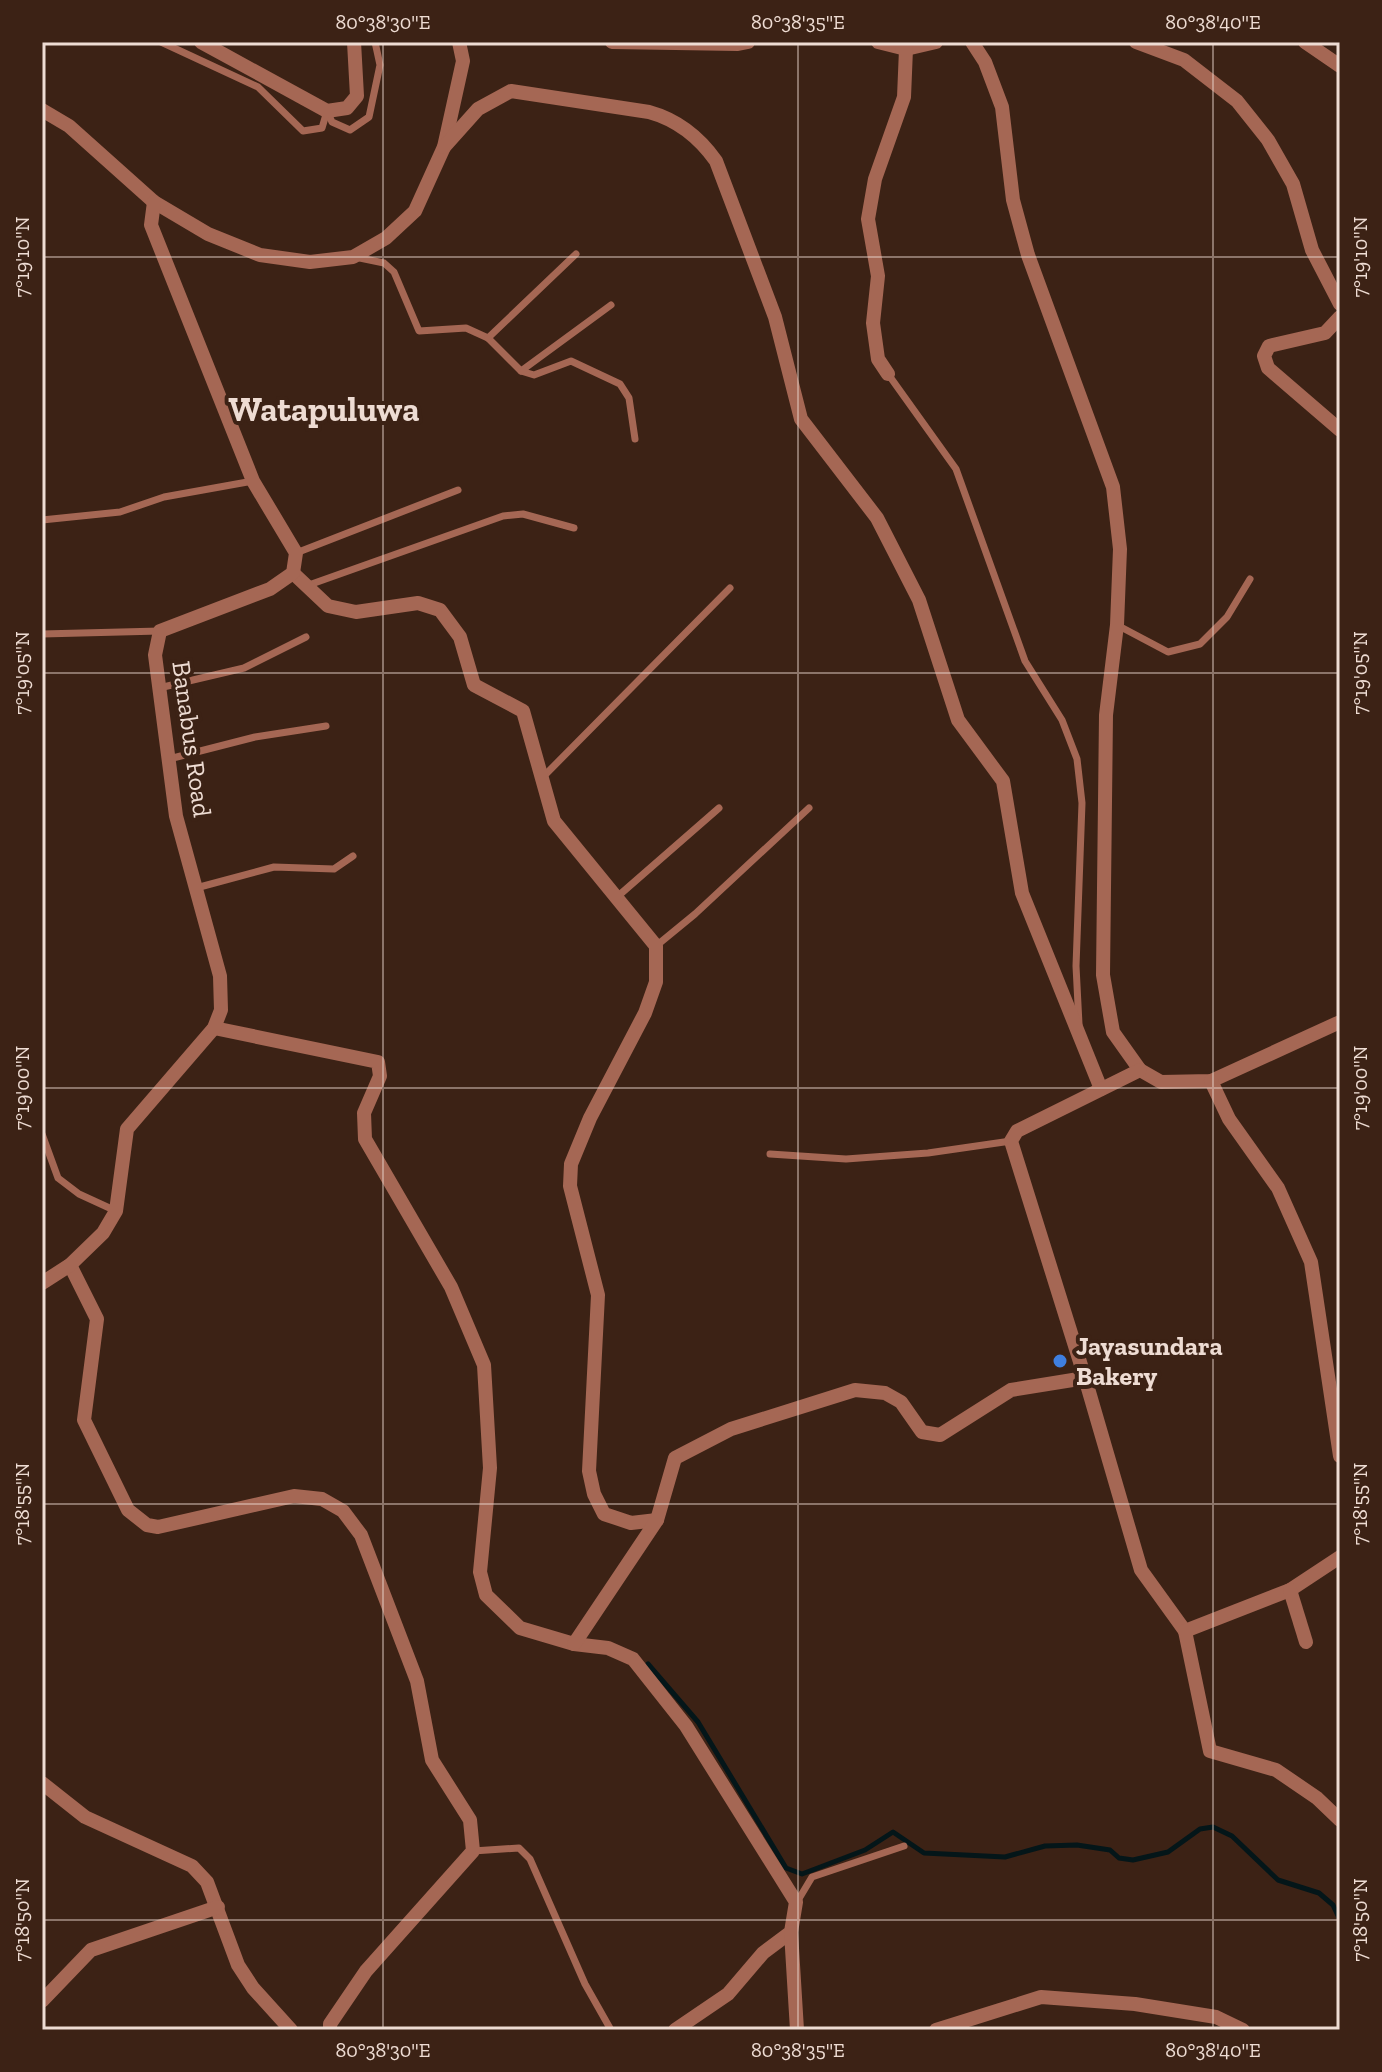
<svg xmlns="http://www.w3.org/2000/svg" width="1382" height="2072" viewBox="0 0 1382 2072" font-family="'Zilla Slab',serif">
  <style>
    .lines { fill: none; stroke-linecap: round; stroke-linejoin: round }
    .stream { stroke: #041619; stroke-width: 5 }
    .lane { stroke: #a56754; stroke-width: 7 }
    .street { stroke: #a56754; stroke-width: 14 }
    .ticks { fill: none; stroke: #eedcd3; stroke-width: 2; stroke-opacity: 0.45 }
    .shop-dot { fill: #3f7fe0; stroke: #3c2215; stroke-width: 3 }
    .labels { text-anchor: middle; stroke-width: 8; stroke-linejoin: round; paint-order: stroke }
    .street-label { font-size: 26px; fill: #eedcd3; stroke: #3c2215 }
    .poi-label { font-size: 26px; font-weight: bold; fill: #eedcd3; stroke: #3c2215; text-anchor: start }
    .district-label { font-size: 34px; font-weight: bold; fill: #eedcd3; stroke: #3c2215 }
    .neatline { fill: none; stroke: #eedcd3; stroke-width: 3 }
    .ticks-label { font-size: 20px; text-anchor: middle; fill: #eedcd3 }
  </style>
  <rect width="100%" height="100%" fill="#3c2215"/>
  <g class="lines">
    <polyline class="stream" points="648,1664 698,1722 786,1868 802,1874 865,1850 893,1832 924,1853 1005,1857 1045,1846 1077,1845 1110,1850 1119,1858 1133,1860 1168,1852 1200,1829 1213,1827 1232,1836 1278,1880 1319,1893 1333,1905 1340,1920"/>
    <g class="lane">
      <polyline points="161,42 258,87 303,131 322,128 327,111"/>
      <polyline points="327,111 332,122 350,130 369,117 380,65 375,42"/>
      <polyline points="355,257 384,263 394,272 419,331 466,328 488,338 521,371 534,375 571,361 620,384 629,398 635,439"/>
      <polyline points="488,338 576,254"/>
      <polyline points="521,371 611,305"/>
      <polyline points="888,374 956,469 1025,661 1062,720 1077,759 1082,803 1076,966 1079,1024"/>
      <polyline points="42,520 120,512 164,497 253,481"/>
      <polyline points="296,553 458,490"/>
      <polyline points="306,586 503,516 523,514 574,528"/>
      <polyline points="1117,625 1168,652 1200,644 1227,617 1250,579"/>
      <polyline points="42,634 160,631"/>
      <polyline points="159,688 244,668 306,637"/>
      <polyline points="169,759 255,737 326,726"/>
      <polyline points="542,778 730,588"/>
      <polyline points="196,888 274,867 334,869 353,856"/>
      <polyline points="617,897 719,808"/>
      <polyline points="656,946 695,914 809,808"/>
      <polyline points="42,1134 58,1178 79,1194 116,1211"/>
      <polyline points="770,1154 846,1159 928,1153 1011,1141"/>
      <polyline points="473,1851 519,1848 530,1859 585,1984 611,2030"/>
      <polyline points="797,1902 812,1877 904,1846"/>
    </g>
    <g class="street">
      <polyline points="201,42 327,111 347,108 357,96 354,42"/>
      <polyline points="612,42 738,44 748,42"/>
      <polyline points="878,42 906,49 936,42"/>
      <polyline points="972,42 985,62 1002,107 1013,200 1028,255 1113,487 1120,549 1117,625 1106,715 1103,975 1113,1032 1140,1070 1161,1082 1211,1081 1340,1022"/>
      <polyline points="1136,42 1184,60 1237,101 1268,140 1293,184 1312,250 1340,304"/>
      <polyline points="1305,42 1340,66"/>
      <polyline points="42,110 69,126 154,202 208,234 260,255 310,262 353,257 386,238 415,211 444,147 463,61 459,42"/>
      <path d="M444,147L478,109L511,91L649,112C678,120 699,137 716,161L775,317L801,419L877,518L919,600L958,720L1003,781L1022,893L1101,1089"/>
      <polyline points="1340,317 1325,333 1269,346 1264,356 1268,368 1340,430"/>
      <polyline points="888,374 878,359 873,323 878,276 868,219 875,179 904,97 906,49 898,42"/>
      <polyline points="293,573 328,606 356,612 418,603 440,610 460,637 474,685 523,711 554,821 656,946 656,982 645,1013 590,1118 571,1164 570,1186 598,1295 589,1471 594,1494 604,1514 631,1523 657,1520"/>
      <polyline points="214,1028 378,1062 380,1076 364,1113 365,1139 451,1287 484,1365 490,1468 480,1572 486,1595 520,1628 574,1644 608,1648 633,1659 686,1726 796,1902 791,1932 763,1953 728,1994 675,2030"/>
      <polyline points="1140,1070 1017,1131 1011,1141 1085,1378 1141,1570 1185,1631"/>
      <polyline points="1211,1081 1229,1119 1278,1188 1311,1262 1340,1456"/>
      <polyline points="70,1265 97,1319 84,1420 128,1510 147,1525 158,1527 294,1496 322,1499 343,1511 361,1535 417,1681 432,1760 470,1820 473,1851 366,1971 330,2024 330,2030"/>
      <polyline points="42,1283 70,1265 103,1233 116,1211 127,1129 214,1028 221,1010 220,976 176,816 155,655 160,631 270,589 293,573 296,553 253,481 151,225 154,202"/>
      <polyline points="1340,1557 1290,1590 1185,1631 1210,1751 1276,1770 1317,1798 1340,1820"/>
      <polyline points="1290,1590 1306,1642"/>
      <polyline points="574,1644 657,1520 675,1458 731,1429 855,1390 885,1393 901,1402 922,1432 940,1435 1011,1390 1085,1378"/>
      <polyline points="42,1783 85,1817 192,1866 207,1882 238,1965 253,1988 291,2030"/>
      <polyline points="791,1932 797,2030"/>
      <polyline points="42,2001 91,1950 218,1907"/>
      <polyline points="936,2030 1041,1997 1135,2004 1216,2017 1243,2030"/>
    </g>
  </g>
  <path class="ticks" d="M383,42V2030M798,42V2030M1213,42V2030M42,257H1340M42,673H1340M42,1088H1340M42,1504H1340M42,1920H1340"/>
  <circle class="shop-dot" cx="1060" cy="1361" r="8"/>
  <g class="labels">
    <g class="street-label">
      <text transform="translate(192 739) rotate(82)" y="9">Banabus Road</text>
    </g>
    <g class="poi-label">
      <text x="1076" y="1355">Jayasundara<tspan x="1076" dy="30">Bakery</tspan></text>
    </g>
    <g class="district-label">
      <text x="324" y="421">Watapuluwa</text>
    </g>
  </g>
  <rect width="1382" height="2072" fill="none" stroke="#3c2215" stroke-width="88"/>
  <rect x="44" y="44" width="1294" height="1984" class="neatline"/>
  <g class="ticks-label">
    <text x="383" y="29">80°38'30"E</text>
    <text x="798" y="29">80°38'35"E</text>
    <text x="1213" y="29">80°38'40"E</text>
    <text transform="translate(22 257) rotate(-90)" y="7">7°19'10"N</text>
    <text transform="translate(1360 257) rotate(-90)" y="7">7°19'10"N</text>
    <text transform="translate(22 673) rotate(-90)" y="7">7°19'05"N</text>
    <text transform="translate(1360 673) rotate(-90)" y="7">7°19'05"N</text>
    <text transform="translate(22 1088) rotate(-90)" y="7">7°19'00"N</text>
    <text transform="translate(1360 1088) rotate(-90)" y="7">7°19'00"N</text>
    <text transform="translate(22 1504) rotate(-90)" y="7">7°18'55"N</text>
    <text transform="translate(1360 1504) rotate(-90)" y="7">7°18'55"N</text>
    <text transform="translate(22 1920) rotate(-90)" y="7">7°18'50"N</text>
    <text transform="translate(1360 1920) rotate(-90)" y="7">7°18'50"N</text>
    <text x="383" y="2057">80°38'30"E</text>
    <text x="798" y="2057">80°38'35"E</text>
    <text x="1213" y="2057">80°38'40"E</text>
  </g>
</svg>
